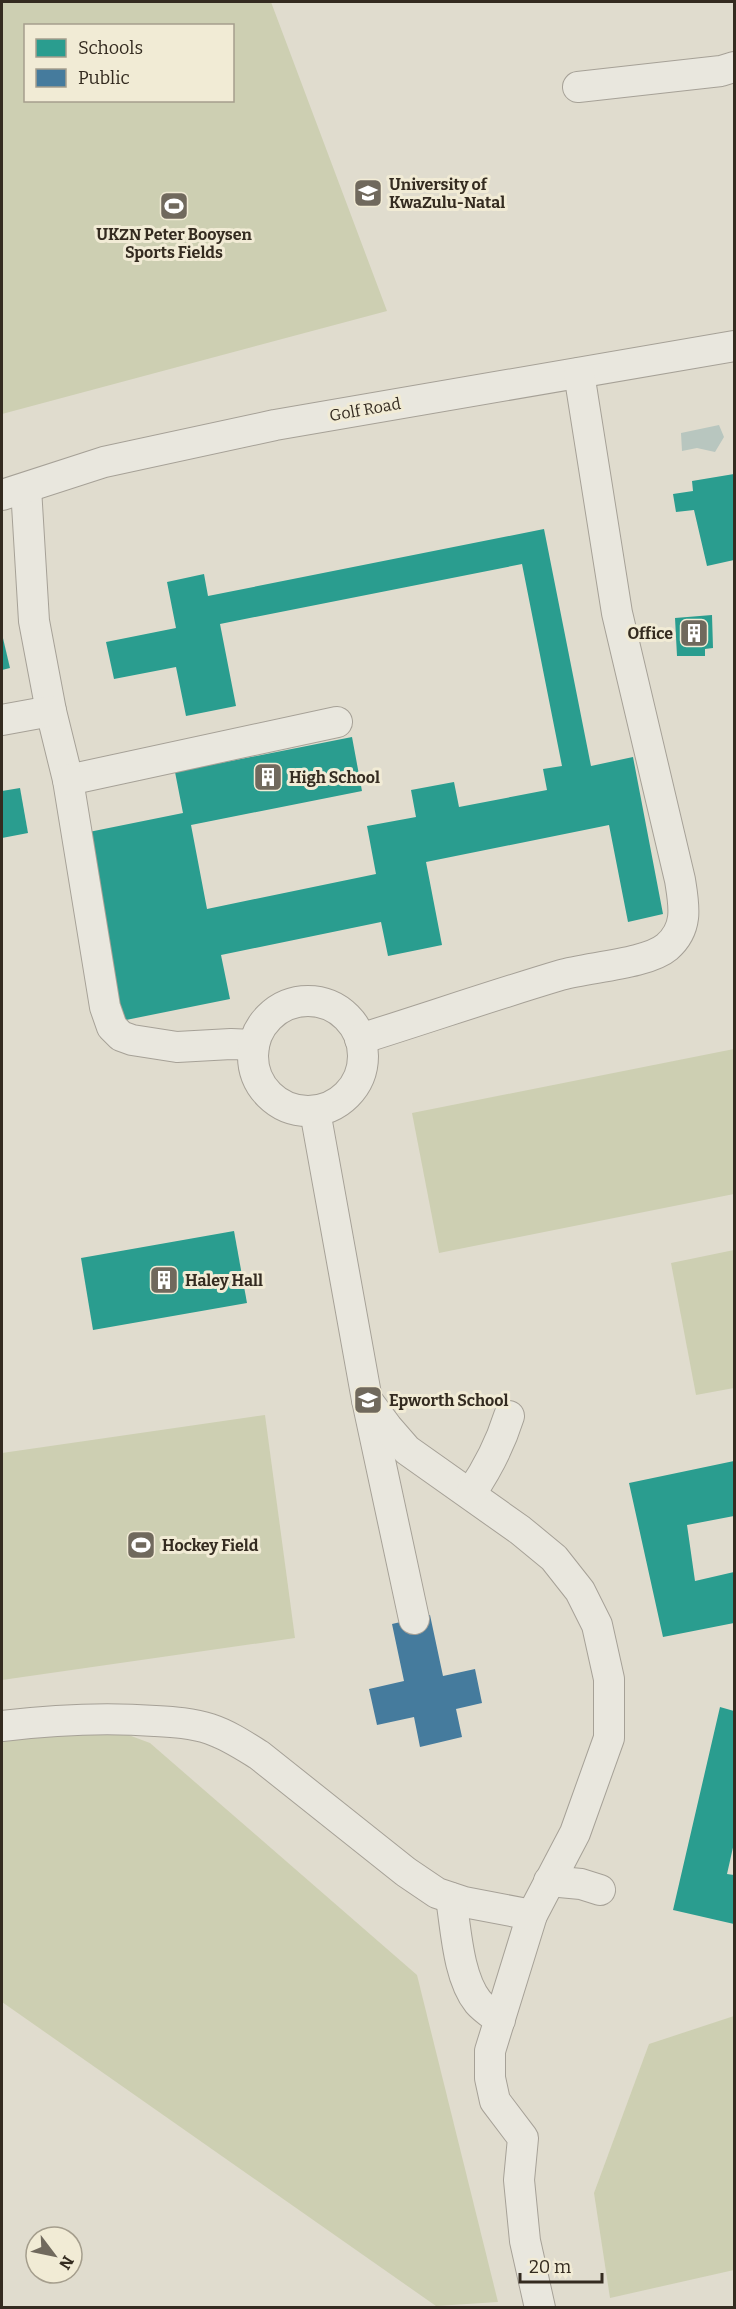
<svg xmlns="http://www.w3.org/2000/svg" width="736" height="2309" viewBox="0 0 736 2309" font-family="Bitter,serif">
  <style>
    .green { fill: #cdcfb2; fill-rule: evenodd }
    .water { fill: #b8c6bf }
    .schools { fill: #2a9d8f }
    .public { fill: #457b9d }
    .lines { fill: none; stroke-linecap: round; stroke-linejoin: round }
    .minor-casing { stroke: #a6a197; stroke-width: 32 }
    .minor { stroke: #e9e7de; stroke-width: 30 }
    .labels { text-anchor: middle; stroke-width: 6; stroke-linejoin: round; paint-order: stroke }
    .poi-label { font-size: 16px; font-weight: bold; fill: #342b20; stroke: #f1ebd5; text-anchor: start }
    .street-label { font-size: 16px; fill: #342b20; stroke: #f1ebd5 }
  </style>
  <rect width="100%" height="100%" fill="#e0dcce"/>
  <g class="green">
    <path d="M2,2H271L387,311L2,414ZM26,26H232V100H26Z"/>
    <polygon points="734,1049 734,1194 439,1253 412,1113"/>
    <polygon points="734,1250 734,1388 696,1395 671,1263"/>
    <polygon points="265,1415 295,1638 2,1680 2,1453"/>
    <polygon points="80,1717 150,1743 417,1975 498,2302 436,2306 2,2002 2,1736"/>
    <polygon points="734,2016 734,2270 610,2298 594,2193 649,2044"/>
  </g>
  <polygon class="water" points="719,425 724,437 715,452 697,448 682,451 681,433"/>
  <g class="schools">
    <polygon points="734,474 734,560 707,566 694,510 676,512 673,494 693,491 692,481"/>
    <polygon points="544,529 591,766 633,757 663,914 628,922 609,825 426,862 442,945 388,956 381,922 221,955 230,999 121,1021 84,833 183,813 175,772 352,737 362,791 191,825 207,909 376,874 367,826 416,817 411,790 454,782 459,807 547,790 543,769 562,766 522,564 220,624 236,706 186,716 176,667 114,679 106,642 176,628 167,582 204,574 208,596"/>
    <polygon points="712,615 713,648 705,649 705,656 677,656 675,618"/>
    <polygon points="2,634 10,668 2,670"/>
    <polygon points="20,788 28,833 2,838 2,791"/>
    <polygon points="234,1231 247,1303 93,1330 81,1258"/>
    <polygon points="734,1461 734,1516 687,1525 695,1581 734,1572 734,1623 663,1637 629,1483"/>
    <polygon points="720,1707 734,1711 734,1843 727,1874 734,1875 734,1924 673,1910"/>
  </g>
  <polygon class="public" points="430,1615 443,1676 475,1669 482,1703 456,1709 462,1737 420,1747 414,1717 377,1725 369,1689 404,1681 392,1624"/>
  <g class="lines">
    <g class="minor-casing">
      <g id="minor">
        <polyline points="578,87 721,71 734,67"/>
        <polyline points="26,488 34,621 51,711 68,780 105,1007 112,1027 121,1036 132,1040 177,1047 231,1044 254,1045"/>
        <polyline points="2,495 104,462 275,425 734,346"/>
        <polyline points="2,720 51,711"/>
        <polyline points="68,780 337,722"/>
        <circle cx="308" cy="1056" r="55"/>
        <path d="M360,1039C427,1018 494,995 561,975C588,967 647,964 667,947C689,928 684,905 680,880L617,613L579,373"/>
        <polyline points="315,1111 367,1400 414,1619"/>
        <polyline points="367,1400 387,1427 407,1450 520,1530 554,1558 580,1591 597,1625 609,1679 609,1738 575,1833 532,1915 490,2051 490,2078 495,2101 523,2138 519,2180 525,2241 540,2308"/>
        <path d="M471,1493C488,1468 500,1445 509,1416"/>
        <path d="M2,1726C52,1720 104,1717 155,1721C173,1722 192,1723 210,1729C228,1735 243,1745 259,1755L406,1872L437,1893L464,1902L532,1915"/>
        <polyline points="549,1881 581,1884 600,1890"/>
        <path d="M451,1898C456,1929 458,1977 478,2002C484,2009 492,2014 500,2020"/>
      </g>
    </g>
    <use href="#minor" class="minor"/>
  </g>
  <defs>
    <g id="university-square" transform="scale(1.5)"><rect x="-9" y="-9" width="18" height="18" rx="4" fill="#70695d" stroke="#f1ebd5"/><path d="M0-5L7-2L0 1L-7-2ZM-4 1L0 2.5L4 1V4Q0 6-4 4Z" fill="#fff"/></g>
    <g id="stadium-square" transform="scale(1.5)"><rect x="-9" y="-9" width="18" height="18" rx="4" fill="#70695d" stroke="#f1ebd5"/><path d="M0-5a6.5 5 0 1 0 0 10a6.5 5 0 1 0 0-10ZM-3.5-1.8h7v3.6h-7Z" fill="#fff"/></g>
    <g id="building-square" transform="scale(1.5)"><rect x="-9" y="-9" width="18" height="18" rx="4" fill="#70695d" stroke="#f1ebd5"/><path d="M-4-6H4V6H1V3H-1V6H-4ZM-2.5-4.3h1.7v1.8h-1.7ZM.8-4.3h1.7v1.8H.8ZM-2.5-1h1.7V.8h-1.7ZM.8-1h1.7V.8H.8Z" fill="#fff"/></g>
    <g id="school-square" transform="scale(1.5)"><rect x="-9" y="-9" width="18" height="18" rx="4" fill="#70695d" stroke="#f1ebd5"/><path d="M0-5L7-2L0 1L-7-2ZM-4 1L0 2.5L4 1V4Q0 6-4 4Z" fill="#fff"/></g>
  </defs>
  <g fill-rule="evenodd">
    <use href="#university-square" x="368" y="193"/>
    <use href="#stadium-square" x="174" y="206"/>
    <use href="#building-square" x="694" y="633"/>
    <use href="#building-square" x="268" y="777"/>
    <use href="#building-square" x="164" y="1280"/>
    <use href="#school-square" x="368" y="1400"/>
    <use href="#stadium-square" x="141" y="1545"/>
  </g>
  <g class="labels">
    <g class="poi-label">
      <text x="389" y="190">University of<tspan x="389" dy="18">KwaZulu-Natal</tspan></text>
      <text x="174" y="240" text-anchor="middle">UKZN Peter Booysen<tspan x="174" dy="18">Sports Fields</tspan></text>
      <text x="673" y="639" text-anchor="end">Office</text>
      <text x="289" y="783">High School</text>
      <text x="185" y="1286">Haley Hall</text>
      <text x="389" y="1406">Epworth School</text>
      <text x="162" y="1551">Hockey Field</text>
    </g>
    <g class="street-label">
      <text transform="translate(365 409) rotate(-10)" y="6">Golf Road</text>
    </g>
  </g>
  <rect width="736" height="2309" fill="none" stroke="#342b20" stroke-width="6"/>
  <rect x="24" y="24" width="210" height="78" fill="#f1ebd5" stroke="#a59e8d" stroke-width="1.5"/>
  <rect x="36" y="39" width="30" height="18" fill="#2a9d8f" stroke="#a59e8d" stroke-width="1.5"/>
  <text x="78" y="54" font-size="18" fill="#342b20">Schools</text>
  <rect x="36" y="69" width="30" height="18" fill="#457b9d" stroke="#a59e8d" stroke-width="1.5"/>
  <text x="78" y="84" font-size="18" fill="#342b20">Public</text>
  <g transform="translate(54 2255) rotate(122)"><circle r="28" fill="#f1ebd5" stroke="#a59e8d" stroke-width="1.5"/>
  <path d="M0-4.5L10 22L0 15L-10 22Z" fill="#70695d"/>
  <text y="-9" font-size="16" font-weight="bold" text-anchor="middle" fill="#342b20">N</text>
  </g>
  <path d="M520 2273v9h82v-9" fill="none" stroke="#342b20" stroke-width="3"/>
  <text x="529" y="2273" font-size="18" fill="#342b20" stroke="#f1ebd5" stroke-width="4.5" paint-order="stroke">20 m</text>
</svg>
